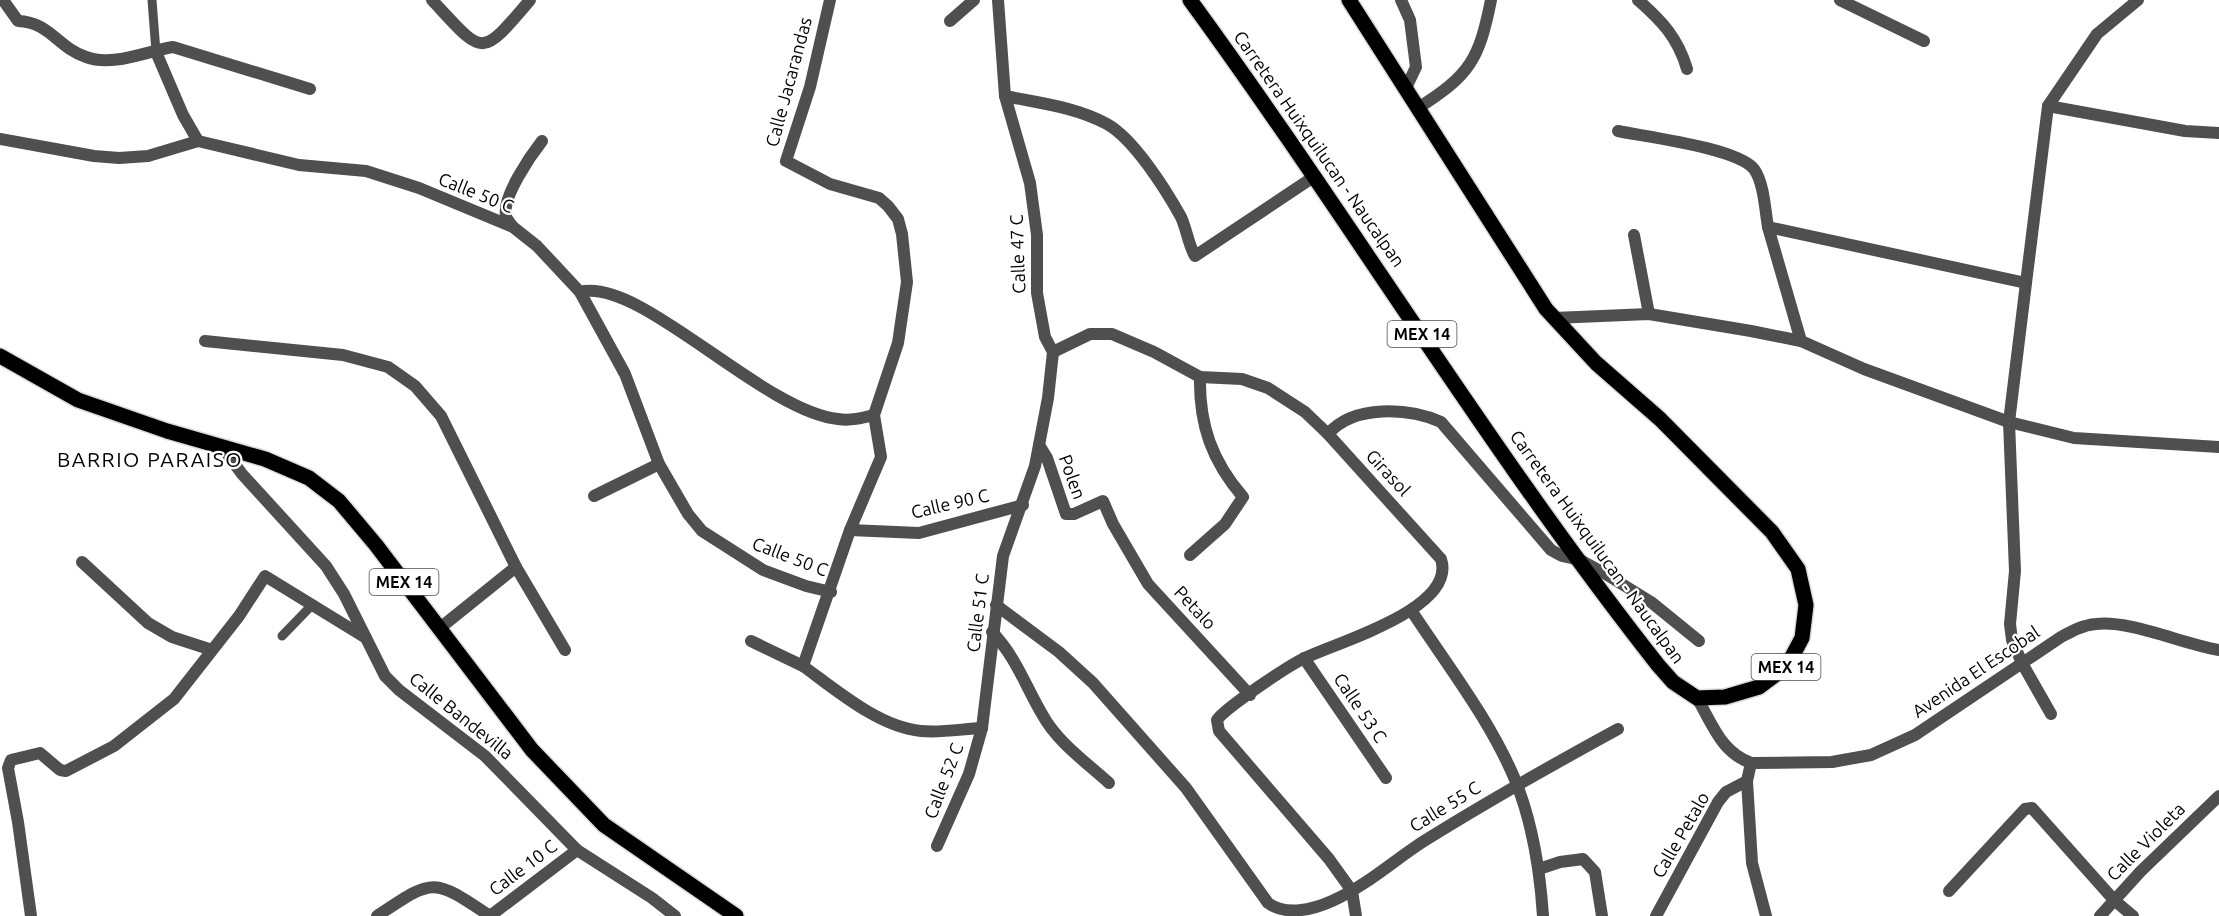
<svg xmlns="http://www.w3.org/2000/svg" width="2219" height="916" viewBox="0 0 2219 916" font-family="Ubuntu,sans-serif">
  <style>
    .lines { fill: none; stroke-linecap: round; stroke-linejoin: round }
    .primary-casing { stroke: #dbdbdb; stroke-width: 18 }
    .lane { stroke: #4f4f4f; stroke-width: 9 }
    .street { stroke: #4f4f4f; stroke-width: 12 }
    .primary { stroke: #000; stroke-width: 15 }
    .labels { text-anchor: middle; stroke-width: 4.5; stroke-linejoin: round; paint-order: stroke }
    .shield { fill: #fff; stroke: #4c4c4c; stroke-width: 1.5 }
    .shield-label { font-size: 16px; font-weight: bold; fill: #000 }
    .street-label { font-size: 18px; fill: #000; stroke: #fff }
    .quarter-label { font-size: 21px; letter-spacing: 1.5px; fill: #000; stroke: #fff }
  </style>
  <rect width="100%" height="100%" fill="#fff"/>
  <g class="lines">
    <g class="primary-casing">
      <g id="primary">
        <path d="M1190,0C1350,219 1490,452 1658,665L1673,682L1697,698L1725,697L1759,687L1787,666L1802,638L1806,605L1798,569L1772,532L1660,419L1596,363L1546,309L1349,0"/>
        <polyline points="0,356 78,400 167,431 265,459 309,478 339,501 376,545 532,750 604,825 736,916"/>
      </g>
    </g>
    <g class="lane">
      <polyline points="152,0 156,52"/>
      <polyline points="282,636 313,604"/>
    </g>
    <g class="street">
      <path d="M3,0L18,21C50,22 58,48 86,57C113,67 147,51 173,47L310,89"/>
      <path d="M432,0C484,56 480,59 530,0"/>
      <polyline points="1401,0 1410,20 1416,67 1406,88"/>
      <path d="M1638,0C1662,21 1678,38 1687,69"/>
      <polyline points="1840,0 1924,41"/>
      <polyline points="950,21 974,0"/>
      <polyline points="156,52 183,115 198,141"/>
      <path d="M1005,96C1039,103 1076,107 1107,124C1134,139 1166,190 1181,217C1187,230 1188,244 1195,256L1315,176"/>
      <polyline points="2048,106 2185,131 2219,133"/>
      <path d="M1418,108C1470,75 1479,60 1491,0"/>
      <path d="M1618,131C1647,137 1737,148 1754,169C1764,183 1765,210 1768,227"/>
      <polyline points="0,139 94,156 119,158 148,156 198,141 299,165 366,171 419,188 513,227 537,246 580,292 625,374 659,464 688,514 702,531 763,570 806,586 831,592"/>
      <path d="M513,227C511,224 506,219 506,215C502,197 531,155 542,141"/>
      <polyline points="1634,235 1649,314"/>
      <path d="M580,292C639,276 762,411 838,419C850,421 862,418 874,415"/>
      <polyline points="1554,318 1649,314 1751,331 1801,341 1864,369 2009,422 2074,438 2219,447"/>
      <polyline points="205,341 343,355 388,367 415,386 441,416 516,567 565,650"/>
      <polyline points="1801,341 1768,227 2026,283"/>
      <path d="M1053,352L1090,334H1112L1154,352L1200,377L1242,379L1268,388L1305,412L1328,434L1441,559C1457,608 1341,641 1307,657C1292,663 1225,708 1217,720L1219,731L1329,859L1352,891L1356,916"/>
      <path d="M1328,434C1354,404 1409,408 1441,422L1551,550L1562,556L1580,560L1604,573L1651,602L1699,641"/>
      <polyline points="1039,445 1047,458 1066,514 1074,514 1103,501 1113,524 1148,584 1250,695"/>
      <polyline points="223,448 242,474 326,566 344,594 385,676 399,690 485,756 577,850 652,898 675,916"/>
      <polyline points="594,496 659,464"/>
      <polyline points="850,530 919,533 1023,505"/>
      <path d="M1190,555L1225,524L1243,497C1212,461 1199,425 1200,377"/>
      <polyline points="82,562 148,623 172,637 212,650"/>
      <path d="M996,605L1059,652L1093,683L1186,788L1268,903C1286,916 1312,910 1332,901C1366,886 1393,861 1424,841C1488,801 1552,765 1618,729"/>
      <path d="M1411,610C1447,665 1491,721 1516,782C1533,825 1540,870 1543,916"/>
      <polyline points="440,628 516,567"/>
      <path d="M992,632C1016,657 1025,685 1042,714C1057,742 1086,762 1109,783"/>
      <polyline points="751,641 803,666 850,530 881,457 874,415 898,343 907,282 902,234 898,219 888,206 879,198 830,184 786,161 810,87 830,0"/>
      <polyline points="1304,658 1386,778"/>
      <path d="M803,666C836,690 879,727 921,731C941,733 962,729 982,728"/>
      <path d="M1697,698C1713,725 1721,752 1751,763L1747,781L1752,863L1766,916"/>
      <polyline points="2051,714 2022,663 2012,640 2010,624 2015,571 2009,422 2026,283 2048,106 2097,34 2138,0"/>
      <path d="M1751,763L1832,762L1871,755L1915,735L2061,637C2072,631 2083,625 2096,624C2130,620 2183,644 2219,650"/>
      <polyline points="937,846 969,774 982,728 1003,556 1035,466 1048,398 1053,352 1045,337 1037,293 1037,235 1030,183 1005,96 998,0"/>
      <polyline points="1539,869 1560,862 1583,859 1595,872 1602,916"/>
      <polyline points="1949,891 2025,809 2032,808 2114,900 2133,916"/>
      <polyline points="31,916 18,822 8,768 11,760 40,753 60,770 66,771 114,746 174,699 239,616 265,576 366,638"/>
      <path d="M377,916C434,878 432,877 490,916"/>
      <polyline points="490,916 577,850"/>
      <polyline points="1656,916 1718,802 1726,792 1747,781"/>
      <polyline points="2100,916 2141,871 2219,796"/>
    </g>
    <use href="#primary" class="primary"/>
  </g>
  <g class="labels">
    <g class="shield">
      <rect x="1387.5" y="321" width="69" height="26" rx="4.5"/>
      <rect x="369.5" y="569" width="69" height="26" rx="4.5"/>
      <rect x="1751.5" y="654" width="69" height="26" rx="4.5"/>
    </g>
    <g class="shield-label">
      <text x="1422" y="340">MEX 14</text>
      <text x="404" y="588">MEX 14</text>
      <text x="1786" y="673">MEX 14</text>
    </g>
    <g class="street-label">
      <text transform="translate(789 82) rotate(-75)" y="6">Calle Jacarandas</text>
      <text transform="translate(1319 149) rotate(55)" y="6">Carretera Huixquilucan - Naucalpan</text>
      <text transform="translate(476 193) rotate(22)" y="6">Calle 50 C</text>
      <text transform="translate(1018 254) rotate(-92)" y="6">Calle 47 C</text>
      <text transform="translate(1388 473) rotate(47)" y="6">Girasol</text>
      <text transform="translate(1072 477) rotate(70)" y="6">Polen</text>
      <text transform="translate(950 504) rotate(-13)" y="6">Calle 90 C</text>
      <text transform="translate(1597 547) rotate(54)" y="6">Carretera Huixquilucan - Naucalpan</text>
      <text transform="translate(790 557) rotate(21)" y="6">Calle 50 C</text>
      <text transform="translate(1195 608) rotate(47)" y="6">Petalo</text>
      <text transform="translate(978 613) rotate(-83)" y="6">Calle 51 C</text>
      <text transform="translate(1976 672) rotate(-34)" y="6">Avenida El Escobal</text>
      <text transform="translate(1360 708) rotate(56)" y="6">Calle 53 C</text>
      <text transform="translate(461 716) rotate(39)" y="6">Calle Bandevilla</text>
      <text transform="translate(944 781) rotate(-69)" y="6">Calle 52 C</text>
      <text transform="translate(1445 807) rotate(-32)" y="6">Calle 55 C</text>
      <text transform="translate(1681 835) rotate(-60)" y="6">Calle Petalo</text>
      <text transform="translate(2146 842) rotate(-45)" y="6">Calle Violeta</text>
      <text transform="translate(523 868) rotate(-37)" y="6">Calle 10 C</text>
    </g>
    <g class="quarter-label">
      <text x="150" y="467">BARRIO PARAISO</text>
    </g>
  </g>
</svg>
